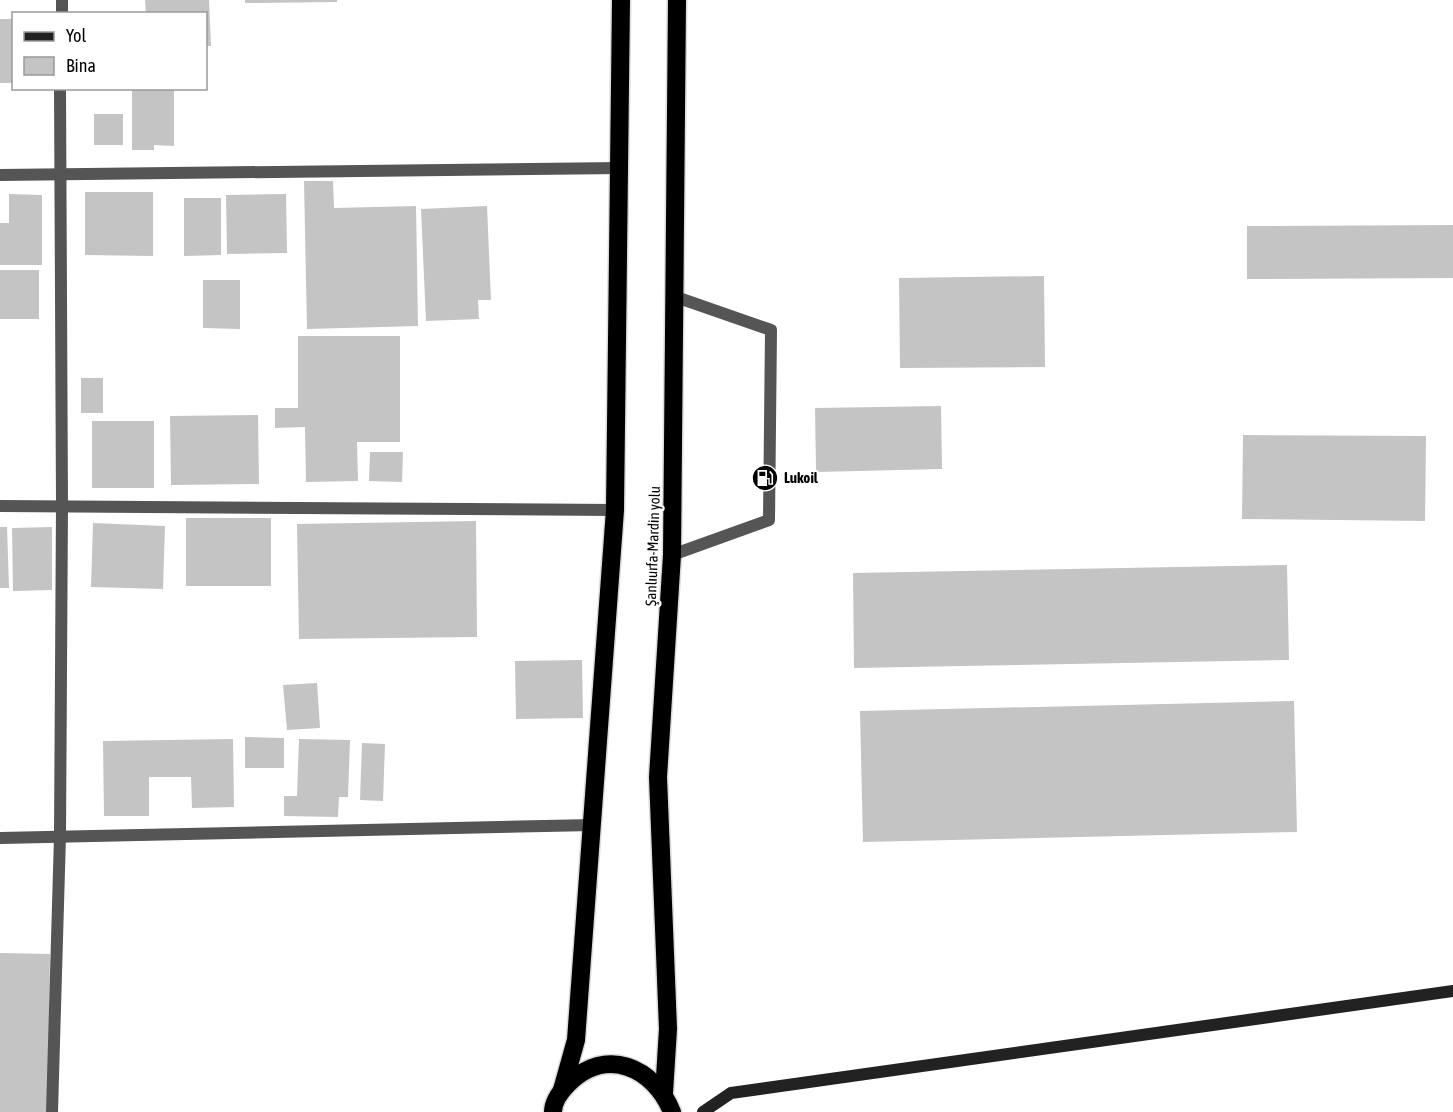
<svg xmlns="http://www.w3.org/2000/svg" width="1453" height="1112" viewBox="0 0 1453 1112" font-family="'Asap Condensed',sans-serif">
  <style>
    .building { fill: #c4c4c4 }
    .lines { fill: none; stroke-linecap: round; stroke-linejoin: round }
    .highway-casing { stroke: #dbdbdb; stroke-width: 21 }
    .lane { stroke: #555; stroke-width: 12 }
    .street { stroke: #555; stroke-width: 12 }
    .secondary { stroke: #222; stroke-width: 12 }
    .highway { stroke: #000; stroke-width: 18 }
    .labels { text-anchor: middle; stroke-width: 4.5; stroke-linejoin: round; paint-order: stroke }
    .poi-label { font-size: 15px; font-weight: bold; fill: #000; stroke: #fff; text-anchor: start }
    .street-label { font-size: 15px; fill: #000; stroke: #fff }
  </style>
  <rect width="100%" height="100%" fill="#fff"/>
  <g class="building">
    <polygon points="145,0 209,0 211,46 206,46 206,14 146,14"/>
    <polygon points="245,0 337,0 337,2 245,3"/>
    <rect x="0" y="19" width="14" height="64"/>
    <polygon points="132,88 174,88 174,146 154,145 154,150 132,150"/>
    <rect x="94" y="114" width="29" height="31"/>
    <polygon points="304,181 333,181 334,208 416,206 418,326 307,329"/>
    <polygon points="85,192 153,192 153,256 85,255"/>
    <polygon points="9,194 42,195 42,265 0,265 0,223 9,223"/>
    <polygon points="286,194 287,253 227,254 226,195"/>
    <polygon points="184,198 221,198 221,255 184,256"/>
    <polygon points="487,206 491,300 478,300 479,319 426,321 421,209"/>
    <polygon points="1453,225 1453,278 1247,279 1247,226"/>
    <rect x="0" y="270" width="39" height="49"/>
    <polygon points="1044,276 1045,367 900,368 899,278"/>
    <polygon points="203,280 240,280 240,329 203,328"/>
    <polygon points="298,336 400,336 400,442 357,442 358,481 306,482 305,427 275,428 275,408 298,408"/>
    <rect x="81" y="378" width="22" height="35"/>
    <polygon points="941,406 942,469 816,472 815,408"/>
    <polygon points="258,415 259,484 171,485 170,416"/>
    <rect x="92" y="421" width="62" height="67"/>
    <polygon points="1243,435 1426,436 1425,521 1242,519"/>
    <polygon points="370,452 403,452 402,482 369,481"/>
    <rect x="186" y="518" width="85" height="68"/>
    <polygon points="476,521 477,637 299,639 297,524"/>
    <polygon points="93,523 165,526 163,589 91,587"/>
    <polygon points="0,527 7,527 9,588 0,588"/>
    <polygon points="52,527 52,590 13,591 12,528"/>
    <polygon points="1287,565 1289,660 854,668 853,573"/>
    <polygon points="582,660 583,718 516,719 515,661"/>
    <polygon points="317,683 320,728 287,730 283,685"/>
    <polygon points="1294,701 1297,832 863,842 860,711"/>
    <polygon points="245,737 284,738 284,768 245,768"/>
    <polygon points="233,739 234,807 192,808 191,777 149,777 149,816 104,816 103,741"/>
    <polygon points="299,739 350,740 348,797 339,797 338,817 284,816 284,796 297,796"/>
    <polygon points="362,743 385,744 383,801 360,800"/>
    <polygon points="0,953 50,954 48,1112 0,1112"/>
  </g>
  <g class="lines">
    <g class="highway-casing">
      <g id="highway">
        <polyline points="562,1090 576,1040 615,510 621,0"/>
        <polyline points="664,1093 668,1029 658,777 672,555 677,0"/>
        <path d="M553,1112C553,1102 561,1091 568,1084C606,1046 654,1067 672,1112"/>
      </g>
    </g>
    <polyline class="lane" points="672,555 769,520 771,330 676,297"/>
    <g class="street">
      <polyline points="62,14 62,0"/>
      <polyline points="0,175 621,168"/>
      <polyline points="0,506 615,510"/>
      <polyline points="0,838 593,825"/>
      <polyline points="52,1112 60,836 62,505 60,88"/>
    </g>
    <polyline class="secondary" points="703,1112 731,1093 1453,991"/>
    <use href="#highway" class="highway"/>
  </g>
  <defs>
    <g id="fuel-disc" transform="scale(1.35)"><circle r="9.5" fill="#000" stroke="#fff"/><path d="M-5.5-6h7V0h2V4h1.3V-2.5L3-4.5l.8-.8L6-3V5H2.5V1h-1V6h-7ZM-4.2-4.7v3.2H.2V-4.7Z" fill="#fff"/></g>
  </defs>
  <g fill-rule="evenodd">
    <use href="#fuel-disc" x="765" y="478"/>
  </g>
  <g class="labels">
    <g class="poi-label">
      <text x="784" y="483">Lukoil</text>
    </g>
    <g class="street-label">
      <text transform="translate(653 546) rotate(-88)" y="5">Şanlıurfa-Mardin yolu</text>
    </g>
  </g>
  <rect x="12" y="12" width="195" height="78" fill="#ffffff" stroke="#999999" stroke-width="1.5"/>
  <rect x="24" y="32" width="30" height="9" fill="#222222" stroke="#999999" stroke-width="1.5"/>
  <text x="66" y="42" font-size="18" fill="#000000">Yol</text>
  <rect x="24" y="57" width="30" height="18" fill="#c4c4c4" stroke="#999999" stroke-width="1.5"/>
  <text x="66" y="72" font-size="18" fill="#000000">Bina</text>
</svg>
